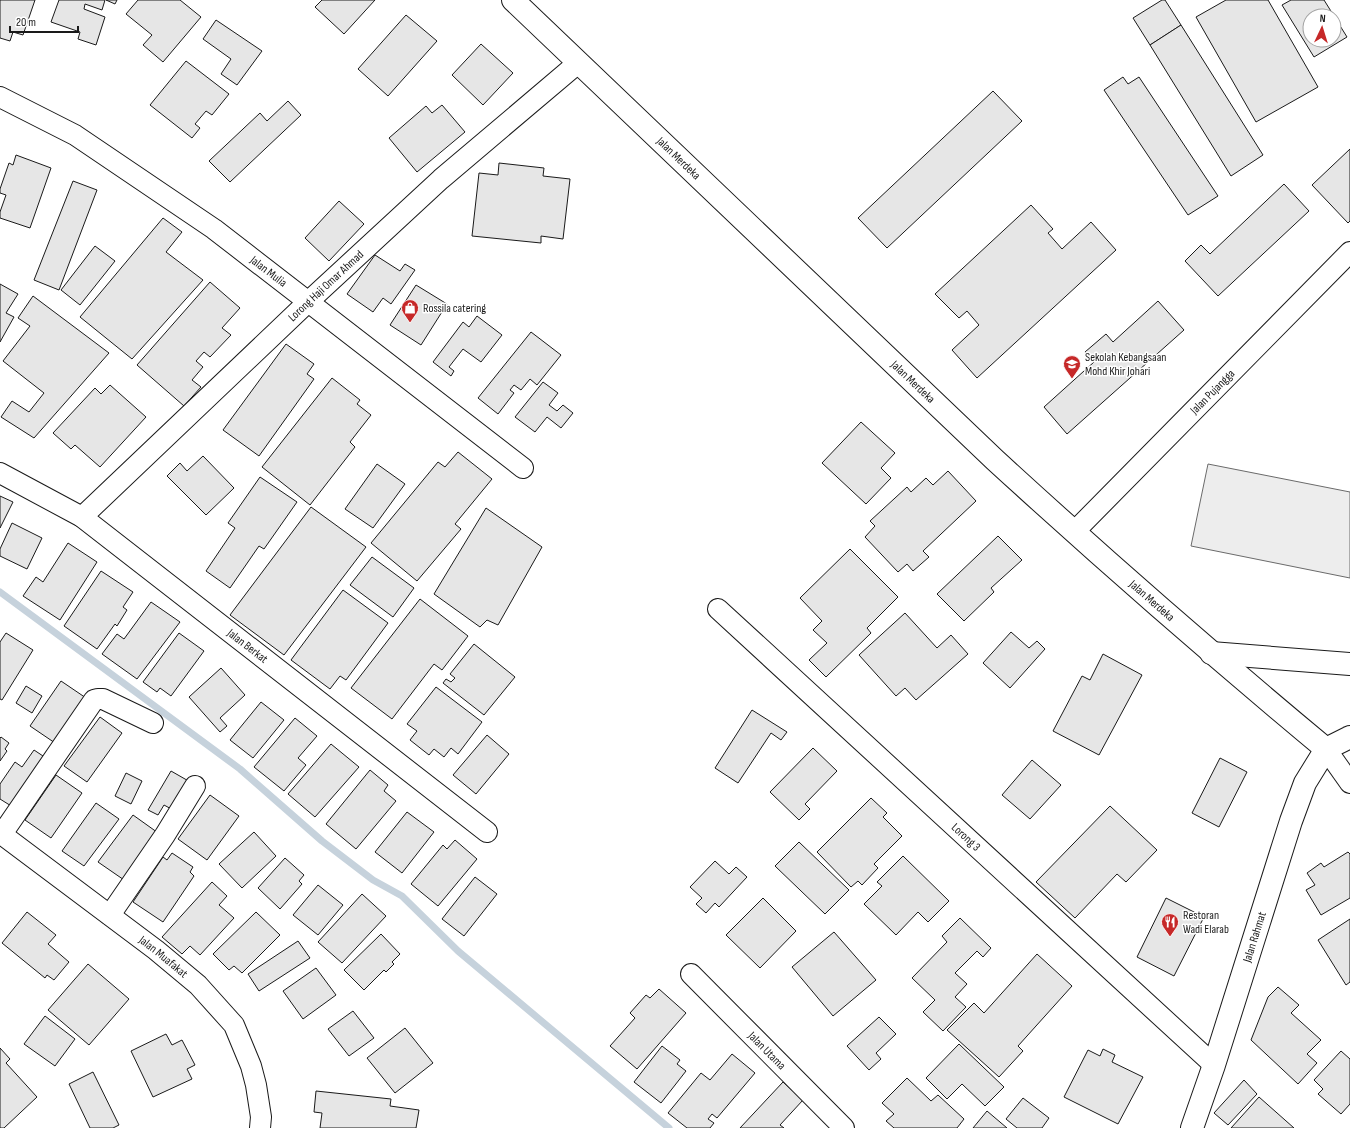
<svg xmlns="http://www.w3.org/2000/svg" width="1350" height="1128" viewBox="0 0 1350 1128" font-family="'Sofia Sans Condensed',sans-serif">
  <style>
    .parking { fill: #ededed; stroke: #6a6a6a }
    .lines { fill: none; stroke-linecap: round; stroke-linejoin: round }
    .stream { stroke: #c6d2dc; stroke-width: 7 }
    .building { fill: #e6e6e6; stroke: #1a1a1a }
    .street-casing { stroke: #1a1a1a; stroke-width: 22 }
    .secondary-casing { stroke: #1a1a1a; stroke-width: 24 }
    .street { stroke: #fff; stroke-width: 20 }
    .secondary { stroke: #fff; stroke-width: 22 }
    .labels { text-anchor: middle; stroke-width: 3; stroke-linejoin: round; paint-order: stroke }
    .street-label { font-size: 12px; fill: #1a1a1a; stroke: #fff }
    .poi-label { font-size: 12px; fill: #1a1a1a; stroke: #fff; text-anchor: start }
  </style>
  <rect width="100%" height="100%" fill="#fff"/>
  <polygon class="parking" points="1208,464 1350,492 1350,578 1191,546"/>
  <g class="lines">
    <polyline class="stream" points="0,592 240,769 322,841 373,880 402,896 458,951 669,1128"/>
  </g>
  <g class="building">
    <polygon points="0,0 35,0 23,35 13,32 10,41 0,38"/>
    <polygon points="59,0 105,0 102,10 85,4 84,9 105,17 96,45 78,39 80,32 51,22"/>
    <polygon points="106,0 117,0 115,4"/>
    <polygon points="138,0 180,0 201,17 163,62 143,45 152,35 126,14"/>
    <polygon points="322,0 375,0 344,34 315,7"/>
    <polygon points="1162,0 1165,0 1181,25 1150,45 1133,18"/>
    <polygon points="1226,0 1268,0 1318,87 1256,122 1196,17"/>
    <polygon points="1291,0 1324,0 1334,16 1310,16 1310,40 1334,40 1334,16 1347,37 1314,57 1282,5"/>
    <polygon points="406,15 437,41 388,96 358,69"/>
    <polygon points="216,20 262,51 237,85 221,74 231,59 203,39"/>
    <polygon points="1181,25 1263,155 1231,176 1150,45"/>
    <polygon points="481,44 513,73 483,105 452,75"/>
    <polygon points="186,61 229,94 212,115 206,111 195,124 200,128 192,138 150,105"/>
    <polygon points="1123,77 1128,84 1139,77 1218,196 1188,215 1104,90"/>
    <polygon points="993,91 1022,121 887,248 858,218"/>
    <polygon points="288,101 301,115 230,182 209,161 260,113 267,121"/>
    <polygon points="442,105 465,132 417,172 389,138 426,106 432,113"/>
    <polygon points="1350,149 1350,221 1348,223 1312,185"/>
    <polygon points="16,155 51,168 30,228 0,218 0,212 6,195 0,193 0,189 9,163 13,165"/>
    <polygon points="499,163 544,168 543,176 570,179 563,239 541,236 541,243 472,236 479,173 498,175"/>
    <polygon points="73,181 97,190 59,290 34,280"/>
    <polygon points="1284,184 1309,211 1218,296 1185,261 1201,245 1210,254"/>
    <polygon points="339,201 364,224 329,261 305,238"/>
    <polygon points="1031,205 1053,229 1048,233 1062,249 1091,222 1116,250 977,378 952,350 979,325 967,311 959,318 935,294"/>
    <polygon points="163,218 182,232 166,252 203,280 132,359 80,317"/>
    <polygon points="95,246 115,261 80,305 61,290"/>
    <polygon points="375,255 400,271 405,264 415,270 391,304 383,298 373,312 347,294"/>
    <polygon points="210,282 240,308 222,328 231,335 210,357 204,352 196,361 203,367 192,380 201,387 184,406 137,365"/>
    <polygon points="0,284 18,294 6,313 14,317 0,342"/>
    <polygon points="416,285 447,304 421,345 390,325"/>
    <polygon points="33,296 109,353 34,438 1,417 12,401 29,412 44,393 3,361 30,326 18,318"/>
    <polygon points="1158,301 1184,330 1067,434 1044,407 1094,362 1085,352 1106,334 1113,342"/>
    <polygon points="477,316 502,335 481,362 463,349 449,367 454,371 451,376 433,362 463,322 469,327"/>
    <polygon points="531,332 561,355 537,385 530,379 521,390 514,385 510,390 514,393 498,414 478,398"/>
    <polygon points="286,344 314,364 307,374 314,379 259,456 223,430"/>
    <polygon points="332,378 360,400 357,404 371,415 350,442 355,447 310,505 262,467"/>
    <polygon points="543,382 558,393 549,405 557,411 563,405 573,413 561,428 547,417 535,432 515,417"/>
    <polygon points="110,385 146,417 100,467 75,445 71,449 53,433 95,388 101,394"/>
    <polygon points="861,422 895,453 881,468 891,478 866,504 822,463"/>
    <polygon points="458,452 492,479 455,524 461,529 417,581 371,543 438,462 445,467"/>
    <polygon points="203,456 234,488 206,515 167,476 180,463 187,471"/>
    <polygon points="377,464 405,484 373,528 345,509"/>
    <polygon points="948,471 976,501 923,551 929,557 913,571 907,564 898,572 865,537 875,526 870,521 907,487 911,492 926,478 933,485"/>
    <polygon points="260,477 297,502 264,549 259,546 230,588 206,571 235,528 228,523"/>
    <polygon points="0,496 13,502 0,528"/>
    <polygon points="311,507 366,547 284,655 230,615"/>
    <polygon points="486,508 542,547 498,625 487,620 480,627 434,594"/>
    <polygon points="12,523 42,538 27,569 0,556 0,549"/>
    <polygon points="998,536 1022,560 991,588 994,592 964,621 937,594"/>
    <polygon points="68,543 97,562 60,620 23,596 36,577 43,582"/>
    <polygon points="850,549 898,597 867,628 871,633 826,677 809,660 827,643 813,630 822,621 800,598"/>
    <polygon points="372,557 414,588 393,617 350,585"/>
    <polygon points="101,571 133,592 123,607 127,610 117,626 115,624 97,649 64,626"/>
    <polygon points="343,590 388,623 346,680 340,676 330,689 291,660"/>
    <polygon points="420,599 468,636 442,670 434,664 392,719 351,688"/>
    <polygon points="151,602 180,622 137,679 102,654 117,634 124,639"/>
    <polygon points="905,613 937,648 951,635 968,654 916,700 905,688 896,696 859,655"/>
    <polygon points="1011,632 1029,648 1037,641 1045,649 1010,688 983,663"/>
    <polygon points="6,633 33,650 2,700 0,699 0,642"/>
    <polygon points="179,633 204,651 171,696 160,688 157,692 143,682"/>
    <polygon points="474,644 515,677 484,715 443,683 446,679 451,682 455,678 450,674"/>
    <polygon points="1103,654 1142,675 1099,755 1053,731 1082,676 1090,680"/>
    <polygon points="221,668 245,695 220,718 227,726 220,732 189,697"/>
    <polygon points="61,681 89,700 58,745 30,726"/>
    <polygon points="26,686 42,696 32,713 16,703"/>
    <polygon points="436,687 482,722 458,754 451,748 444,757 434,749 429,755 410,740 417,731 407,724"/>
    <polygon points="261,702 284,720 253,758 230,740"/>
    <polygon points="752,710 787,732 781,740 771,733 738,783 715,768"/>
    <polygon points="100,717 122,733 87,782 64,766"/>
    <polygon points="295,718 317,736 298,758 306,765 284,791 254,767"/>
    <polygon points="487,735 509,754 476,794 453,775"/>
    <polygon points="1,737 9,743 5,749 7,751 0,761 0,738"/>
    <polygon points="331,744 359,767 315,817 288,794"/>
    <polygon points="813,748 837,771 805,804 810,809 799,820 770,792"/>
    <polygon points="34,750 49,760 16,809 0,799 0,784 15,762 22,767"/>
    <polygon points="1220,758 1247,772 1219,827 1192,813"/>
    <polygon points="1032,760 1061,785 1030,819 1002,795"/>
    <polygon points="370,770 388,785 384,791 396,801 356,849 326,824"/>
    <polygon points="171,771 192,783 175,811 164,805 158,815 148,810"/>
    <polygon points="126,773 142,781 131,804 115,796"/>
    <polygon points="56,775 82,793 51,838 25,820"/>
    <polygon points="210,795 239,816 207,860 178,839"/>
    <polygon points="871,798 887,813 883,817 902,836 874,864 878,868 862,885 858,881 851,887 817,852"/>
    <polygon points="96,803 119,819 84,866 62,851"/>
    <polygon points="1110,806 1157,850 1126,882 1117,874 1075,918 1036,882"/>
    <polygon points="407,812 434,832 402,873 375,852"/>
    <polygon points="133,815 161,835 127,882 98,862"/>
    <polygon points="254,832 276,856 242,888 219,864"/>
    <polygon points="455,840 477,859 438,906 411,884 443,845 447,849"/>
    <polygon points="799,842 849,890 825,914 775,866"/>
    <polygon points="1348,852 1350,854 1350,898 1321,915 1306,890 1315,885 1307,873 1321,863 1324,867"/>
    <polygon points="172,853 193,867 190,872 194,876 163,922 133,902 163,857 167,860"/>
    <polygon points="903,856 949,901 928,922 918,912 896,935 864,904 882,886 877,882"/>
    <polygon points="285,858 304,875 299,881 302,884 280,909 258,888"/>
    <polygon points="715,861 729,874 736,867 747,877 719,907 715,903 706,913 696,904 702,898 690,887"/>
    <polygon points="475,877 497,894 464,936 442,919"/>
    <polygon points="212,882 227,896 219,905 234,918 200,955 190,946 182,954 162,937"/>
    <polygon points="318,885 343,905 318,935 293,915"/>
    <polygon points="362,894 386,916 342,963 318,942"/>
    <polygon points="763,898 796,931 760,968 726,935"/>
    <polygon points="1166,898 1204,917 1174,976 1137,957"/>
    <polygon points="27,912 56,935 48,944 69,962 54,980 47,975 45,978 2,943"/>
    <polygon points="256,912 280,935 242,973 234,966 229,970 213,954"/>
    <polygon points="960,918 991,948 983,957 977,951 955,973 967,984 955,997 966,1007 943,1031 923,1012 935,1000 912,978 947,942 942,936"/>
    <polygon points="1350,919 1350,982 1346,985 1318,940"/>
    <polygon points="834,932 876,980 833,1016 792,967"/>
    <polygon points="381,934 400,954 392,962 394,964 386,972 384,970 364,990 344,970"/>
    <polygon points="298,941 310,958 259,991 248,974"/>
    <polygon points="1037,954 1072,986 1018,1046 1023,1051 999,1077 947,1030 974,1003 984,1013"/>
    <polygon points="88,964 129,999 89,1045 48,1010"/>
    <polygon points="316,968 336,995 303,1019 283,991"/>
    <polygon points="1278,987 1299,1005 1291,1013 1321,1040 1307,1054 1317,1063 1298,1084 1251,1040 1268,997"/>
    <polygon points="659,989 686,1013 637,1069 610,1046 635,1018 630,1013 646,995 650,998"/>
    <polygon points="353,1011 374,1038 349,1056 328,1029"/>
    <polygon points="45,1016 75,1039 55,1066 24,1044"/>
    <polygon points="879,1017 896,1034 876,1053 881,1059 869,1070 847,1046"/>
    <polygon points="405,1028 433,1063 395,1093 367,1058"/>
    <polygon points="166,1034 172,1045 182,1040 195,1065 187,1069 192,1079 153,1097 131,1051"/>
    <polygon points="959,1044 1004,1087 985,1106 962,1084 947,1099 926,1078"/>
    <polygon points="662,1046 680,1060 677,1064 686,1071 661,1103 634,1082"/>
    <polygon points="0,1048 10,1059 6,1063 37,1097 4,1128 0,1128"/>
    <polygon points="1103,1049 1115,1055 1112,1062 1143,1077 1118,1124 1064,1097 1088,1050 1100,1056"/>
    <polygon points="1341,1051 1350,1059 1350,1104 1341,1114 1318,1094 1323,1089 1314,1080"/>
    <polygon points="732,1054 755,1073 717,1118 712,1114 708,1119 714,1123 710,1128 687,1128 668,1113 701,1073 710,1080"/>
    <polygon points="93,1072 119,1125 113,1128 90,1128 69,1084"/>
    <polygon points="907,1078 931,1101 938,1095 964,1119 957,1128 894,1128 886,1121 894,1114 882,1103"/>
    <polygon points="1244,1080 1257,1094 1228,1125 1214,1113"/>
    <polygon points="783,1082 803,1100 780,1125 784,1128 740,1128"/>
    <polygon points="316,1091 391,1099 390,1106 419,1110 416,1128 320,1128 322,1113 314,1112"/>
    <polygon points="1259,1097 1294,1128 1231,1128"/>
    <polygon points="1023,1098 1049,1118 1042,1128 1017,1128 1006,1119"/>
    <polygon points="987,1111 1007,1128 973,1128"/>
  </g>
  <g class="lines">
    <g class="street-casing">
      <g id="street">
        <path id="s1" d="M0,97L75,135L214,229L523,468"/>
        <path id="s2" d="M0,473L82,517L487,832"/>
        <path id="s3" d="M82,517L309,301L441,179L578,63"/>
        <path id="s4" d="M1074,532L1350,252"/>
        <path id="s5" d="M718,609L1214,1065"/>
        <polyline points="1326,749 1350,783"/>
        <path id="s6" d="M0,833L156,950L198,985L234,1025L251,1066L256,1085L261,1117L260,1128"/>
        <polyline points="2,834 94,700 98,699 103,699 153,723"/>
        <polyline points="110,915 165,835 195,786"/>
        <path id="s7" d="M691,974L844,1128"/>
      </g>
    </g>
    <g class="secondary-casing">
      <g id="secondary">
        <path id="s8" d="M513,0L995,460C1103,559 1213,655 1326,749"/>
        <polyline points="1211,653 1350,664"/>
        <polyline points="1326,749 1350,737"/>
        <path id="s9" d="M1192,1128L1214,1065L1291,821L1305,783L1326,749"/>
      </g>
    </g>
    <use href="#street" class="street"/>
    <use href="#secondary" class="secondary"/>
  </g>
  <defs>
    <g id="shop-pin" transform="scale(0.9)"><path d="M0 17L-7.5 6A9.5 9.5 0 1 1 7.5 6Z" fill="#c62828" stroke="#fff"/><path d="M-5-2.5h2.3a2.7 3.5 0 0 1 5.4 0H5L5.5 6h-11ZM-1.5-2.5h3a1.5 2.3 0 0 0-3 0Z" fill="#fff"/></g>
    <g id="school-pin" transform="scale(0.9)"><path d="M0 17L-7.5 6A9.5 9.5 0 1 1 7.5 6Z" fill="#c62828" stroke="#fff"/><path d="M0-5L7-2L0 1L-7-2ZM-4 1L0 2.5L4 1V4Q0 6-4 4Z" fill="#fff"/></g>
    <g id="restaurant-pin" transform="scale(0.9)"><path d="M0 17L-7.5 6A9.5 9.5 0 1 1 7.5 6Z" fill="#c62828" stroke="#fff"/><path d="M-5-6h1v4h1v-4h1v4h1v-4h1v5L-1.5 .5V6h-2V.5L-5-1ZM5-6V6H3V1.5H1.5Q1.5-4 5-6Z" fill="#fff"/></g>
  </defs>
  <g fill-rule="evenodd">
    <use href="#shop-pin" x="410" y="308"/>
    <use href="#school-pin" x="1072" y="364"/>
    <use href="#restaurant-pin" x="1170" y="922"/>
  </g>
  <g class="labels">
    <g class="street-label">
      <text dy="4" stroke="none"><textPath href="#s8" startOffset="229">Jalan Merdeka</textPath></text>
      <text dy="4" stroke="none"><textPath href="#s1" startOffset="321">Jalan Mulia</textPath></text>
      <text dy="4" stroke="none"><textPath href="#s3" startOffset="336">Lorong Haji Omar Ahmad</textPath></text>
      <text dy="4" stroke="none"><textPath href="#s8" startOffset="553">Jalan Merdeka</textPath></text>
      <text dy="4" stroke="none"><textPath href="#s4" startOffset="197">Jalan Pujangga</textPath></text>
      <text dy="4" stroke="none"><textPath href="#s8" startOffset="877">Jalan Merdeka</textPath></text>
      <text dy="4" stroke="none"><textPath href="#s2" startOffset="303">Jalan Berkat</textPath></text>
      <text dy="4" stroke="none"><textPath href="#s5" startOffset="337">Lorong 3</textPath></text>
      <text dy="4" stroke="none"><textPath href="#s9" startOffset="201">Jalan Rahmat</textPath></text>
      <text dy="4" stroke="none"><textPath href="#s6" startOffset="205">Jalan Muafakat</textPath></text>
      <text dy="4" stroke="none"><textPath href="#s7" startOffset="108">Jalan Utama</textPath></text>
    </g>
    <g class="poi-label">
      <text x="423" y="312">Rossila catering</text>
      <text x="1085" y="361">Sekolah Kebangsaan<tspan x="1085" dy="14">Mohd Khir Johari</tspan></text>
      <text x="1183" y="919">Restoran<tspan x="1183" dy="14">Wadi Elarab</tspan></text>
    </g>
  </g>
  <g transform="translate(1322 28) rotate(4)"><circle r="19" fill="#ffffff" stroke="#a3a3a3"/>
  <path d="M0-3L7 15L0 10L-7 15Z" fill="#c62828"/>
  <text y="-6" font-size="11" font-weight="bold" text-anchor="middle" fill="#1a1a1a">N</text>
  </g>
  <path d="M10 26v6h68v-6" fill="none" stroke="#1a1a1a" stroke-width="2"/>
  <text x="16" y="26" font-size="12" fill="#1a1a1a" stroke="#ffffff" stroke-width="3" paint-order="stroke">20 m</text>
</svg>
